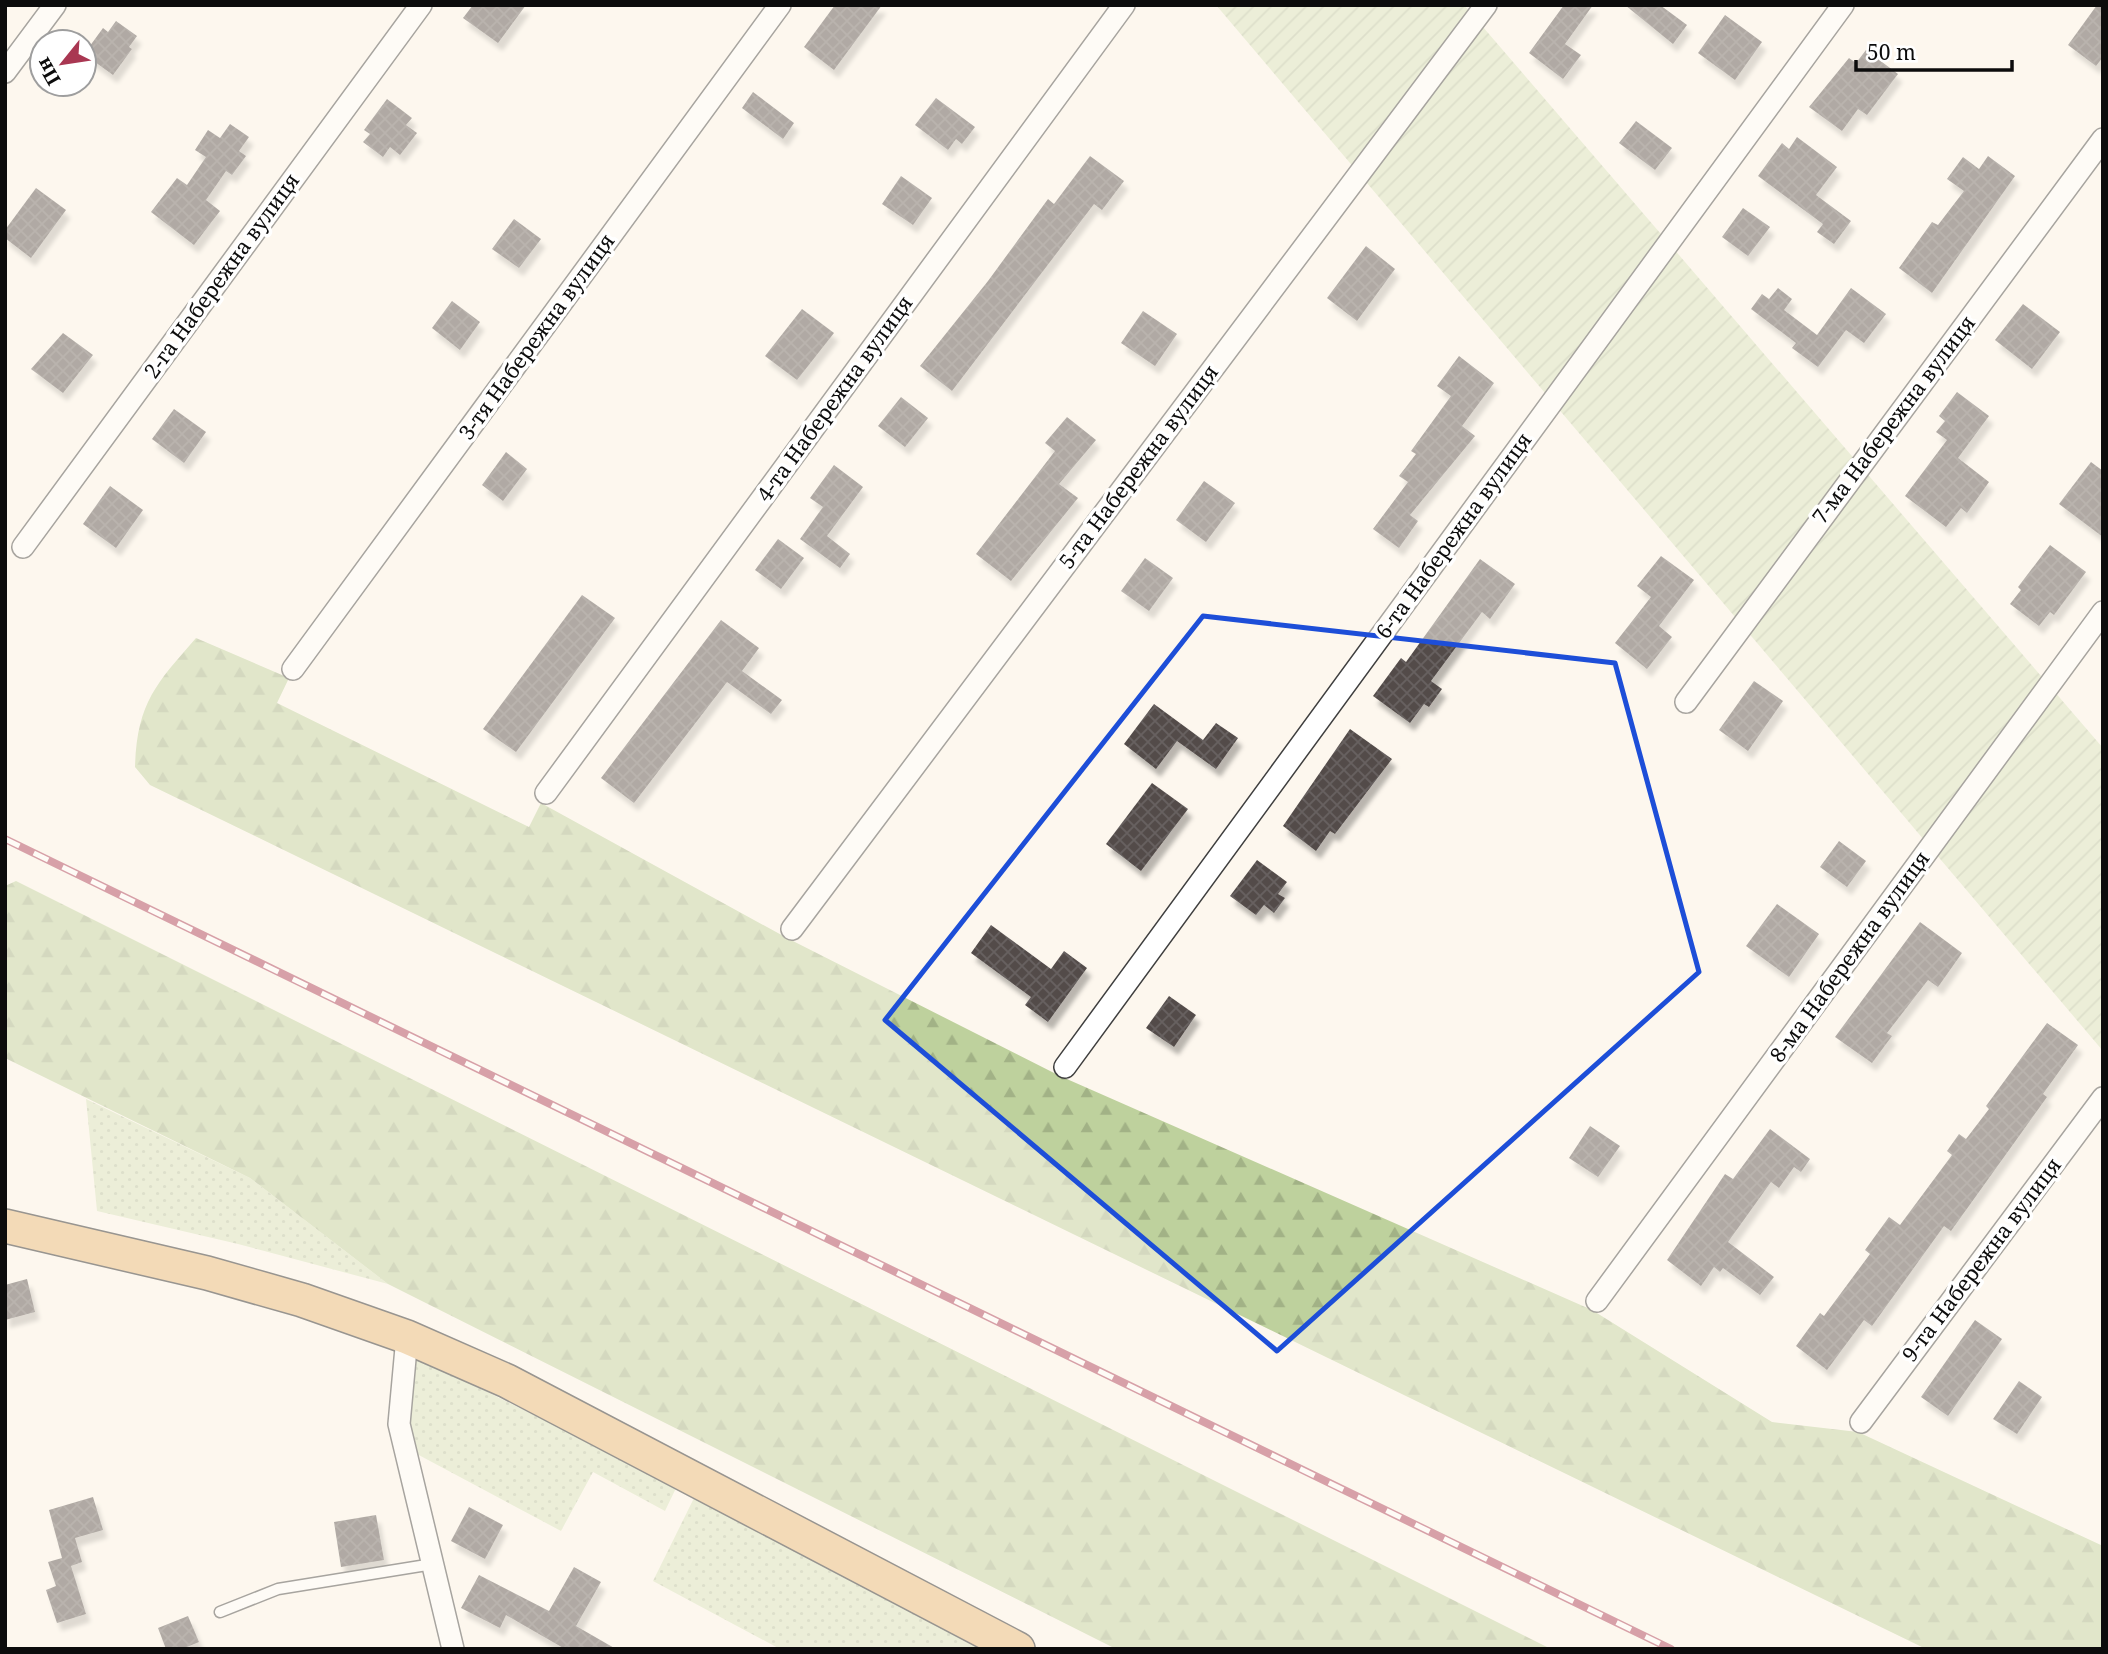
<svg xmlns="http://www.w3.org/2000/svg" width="2108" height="1654" viewBox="0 0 2108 1654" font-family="'Noto Serif',serif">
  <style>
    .grass { fill: url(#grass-dots) }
    .forest { fill: url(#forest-firs) }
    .garden { fill: url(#garden-furrows) }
    .building { fill: url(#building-cross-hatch); filter: url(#shadow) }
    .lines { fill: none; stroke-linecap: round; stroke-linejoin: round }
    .service-casing { stroke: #3f3f3f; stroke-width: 13 }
    .minor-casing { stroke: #3f3f3f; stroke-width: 24 }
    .primary-casing { stroke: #1d1d1d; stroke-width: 36 }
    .service { stroke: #fff; stroke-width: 10 }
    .minor { stroke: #fff; stroke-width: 21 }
    .primary { stroke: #e6b574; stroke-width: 33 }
    .rail-casing { stroke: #a93752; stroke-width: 8 }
    .rail { stroke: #fff; stroke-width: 5; stroke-dasharray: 16; stroke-linecap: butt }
    .marked { fill: none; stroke: #1d4ed8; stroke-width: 5; stroke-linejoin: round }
    .labels { text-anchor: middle; stroke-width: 7; stroke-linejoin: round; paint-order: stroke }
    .street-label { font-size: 21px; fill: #0c0c0c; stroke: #fff }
  </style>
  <defs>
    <pattern id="grass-dots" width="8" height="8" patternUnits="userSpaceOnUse" patternTransform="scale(1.75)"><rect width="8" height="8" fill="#d7e3bc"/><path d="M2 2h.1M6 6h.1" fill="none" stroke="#b7c2a0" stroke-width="1.8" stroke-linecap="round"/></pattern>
    <pattern id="forest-firs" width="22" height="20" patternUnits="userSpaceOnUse" patternTransform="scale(1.75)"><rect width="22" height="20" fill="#bed19d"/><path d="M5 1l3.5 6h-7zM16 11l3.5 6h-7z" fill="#a2b286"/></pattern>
    <pattern id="garden-furrows" width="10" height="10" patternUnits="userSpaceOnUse" patternTransform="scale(1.75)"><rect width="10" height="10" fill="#d7e3bc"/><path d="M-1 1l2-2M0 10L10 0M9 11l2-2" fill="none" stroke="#b7c2a0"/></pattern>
    <pattern id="building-cross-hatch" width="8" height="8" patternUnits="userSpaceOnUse" patternTransform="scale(1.75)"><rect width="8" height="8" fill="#534c4a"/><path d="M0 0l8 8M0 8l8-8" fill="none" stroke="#676160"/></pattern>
    <filter id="shadow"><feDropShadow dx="4.5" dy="8" stdDeviation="2" flood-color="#0004"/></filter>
  </defs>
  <rect width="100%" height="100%" fill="#fdf7ee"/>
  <g class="grass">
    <polygon points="86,1099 250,1178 388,1284 238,1244 97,1211"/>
    <polygon points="415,1356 677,1486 665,1511 593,1472 561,1531 415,1453 409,1423"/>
    <polygon points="695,1496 1002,1649 780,1649 653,1581"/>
  </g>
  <g class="forest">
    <path d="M196,638L289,678L277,703L529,827L541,803L787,938L1060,1076L1592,1310L1772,1422L1858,1432L2103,1546V1649H1926L150,785L135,767C137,703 156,684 196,638Z"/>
    <polygon points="16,881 1551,1649 1116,1649 388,1284 250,1178 5,1058 5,886"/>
  </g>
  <polygon class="garden" points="1216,5 1464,5 2103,748 2103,1051"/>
  <g class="building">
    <polygon points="473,5 526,5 498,43 463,18"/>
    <polygon points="835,5 882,5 834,70 804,47"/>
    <polygon points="1564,5 1593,5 1565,44 1581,55 1563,79 1529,53"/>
    <polygon points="1625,5 1660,5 1687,25 1673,44"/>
    <polygon points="2097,5 2103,5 2103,57 2096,66 2068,45"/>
    <polygon points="1725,15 1762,42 1735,80 1698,53"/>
    <polygon points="116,21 137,36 129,47 132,49 113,75 84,54 103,28 108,32"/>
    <polygon points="1866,50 1898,74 1867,115 1858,109 1842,131 1809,107 1849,58 1856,63"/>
    <polygon points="753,92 794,123 783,139 742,108"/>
    <polygon points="936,98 975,127 962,144 956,139 948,150 915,125"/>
    <polygon points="387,99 412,118 406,125 417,133 400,155 390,147 383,157 363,142 370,134 364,130"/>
    <polygon points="1636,121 1672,148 1655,170 1619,143"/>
    <polygon points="230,124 249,137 239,151 246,156 232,175 226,171 206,200 220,211 194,245 151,212 177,178 187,185 206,157 195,150 208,130 220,138"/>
    <polygon points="1797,137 1837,167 1816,195 1851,221 1834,244 1817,232 1823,224 1758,176 1782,143 1789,149"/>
    <polygon points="1090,156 1124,181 1102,210 1094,204 952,391 920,366 988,281 1048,199 1054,204"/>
    <polygon points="1988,156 2015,176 1932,293 1899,268 1932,222 1938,225 1964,191 1947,179 1963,157 1979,169"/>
    <polygon points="901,176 932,198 913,225 882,204"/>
    <polygon points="36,188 66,210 31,258 5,238 5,230"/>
    <polygon points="1743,208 1770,227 1748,256 1722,237"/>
    <polygon points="514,219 541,239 519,268 492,249"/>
    <polygon points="1366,246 1395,269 1357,321 1327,298"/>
    <polygon points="1778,288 1792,299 1784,310 1817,335 1851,288 1886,314 1864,343 1846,330 1818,367 1792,348 1796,343 1751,309 1762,294 1769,299"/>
    <polygon points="452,301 480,322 460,350 432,328"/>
    <polygon points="2023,304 2060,332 2032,369 1995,340"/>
    <polygon points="802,309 834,333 797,380 765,356"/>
    <polygon points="1143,311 1177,334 1155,366 1121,343"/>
    <polygon points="63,333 93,355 63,393 31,369"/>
    <polygon points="1459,356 1494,383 1462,426 1475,436 1410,515 1418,521 1399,548 1373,529 1408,482 1399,476 1416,454 1411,451 1451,396 1437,386"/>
    <polygon points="1957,392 1989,416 1958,458 1989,482 1967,513 1961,508 1946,527 1905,496 1947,440 1936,432 1945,421 1939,416"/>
    <polygon points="901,397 928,418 905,447 878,426"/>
    <polygon points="174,409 206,432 184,463 152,439"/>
    <polygon points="1067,417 1096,440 1059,484 1078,498 1011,581 976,554 1055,451 1045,443"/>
    <polygon points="506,452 527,469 503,501 482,485"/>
    <polygon points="2091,462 2103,471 2103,537 2059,504"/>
    <polygon points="834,465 863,487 827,536 850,554 840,568 800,539 823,507 810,498"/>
    <polygon points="1204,481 1235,503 1206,542 1176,520"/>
    <polygon points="110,486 143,510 116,548 83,524"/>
    <polygon points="778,539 804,558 781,589 755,570"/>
    <polygon points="2050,545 2086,572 2054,615 2050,612 2039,626 2010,604 2021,590 2018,587"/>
    <polygon points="1661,556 1694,580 1659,626 1672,637 1647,669 1615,643 1651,597 1637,586"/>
    <polygon points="1145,558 1173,578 1149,611 1121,591"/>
    <polygon points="1480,559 1515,584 1490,619 1482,612 1431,681 1442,689 1429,707 1424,704 1410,723 1373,696 1401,658 1406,662"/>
    <polygon points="582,595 615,618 516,752 483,729"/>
    <polygon points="721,620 759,648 742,671 782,700 771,714 727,682 634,803 601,778"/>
    <polygon points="1754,681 1783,701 1748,751 1719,730"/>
    <polygon points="1154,704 1203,740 1216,723 1238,738 1216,769 1177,741 1156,769 1124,744"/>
    <polygon points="1350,729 1392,759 1335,834 1330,831 1316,851 1283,826"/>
    <polygon points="1152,783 1188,809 1141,871 1106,844"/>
    <polygon points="1839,841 1866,861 1847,887 1820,867"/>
    <polygon points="1257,860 1287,882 1278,894 1285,898 1274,913 1264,905 1256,915 1230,896"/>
    <polygon points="1777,904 1819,934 1789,977 1746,946"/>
    <polygon points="1920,922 1962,953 1938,987 1928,980 1887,1033 1892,1036 1872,1063 1835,1037"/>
    <polygon points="991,925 1051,969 1064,951 1087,968 1048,1022 1025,1005 1031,997 971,953"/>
    <polygon points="1169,996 1196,1015 1174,1047 1146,1028"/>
    <polygon points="2047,1023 2078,1045 2043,1094 2047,1097 1951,1231 1944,1226 1872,1326 1864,1320 1827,1370 1796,1346 1820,1313 1824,1316 1870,1254 1865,1250 1889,1217 1900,1225 1952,1155 1947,1151 1959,1134 1966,1139 1989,1109 1986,1106"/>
    <polygon points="1590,1126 1620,1146 1598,1177 1569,1158"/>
    <polygon points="1770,1129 1810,1159 1801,1172 1794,1167 1779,1188 1771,1182 1728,1242 1774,1277 1760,1295 1723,1268 1720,1272 1714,1267 1701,1286 1667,1260 1725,1174 1733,1179"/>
    <polygon points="27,1279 35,1312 5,1320 5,1285"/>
    <polygon points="1975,1320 2002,1339 1948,1416 1921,1397"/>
    <polygon points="2019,1381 2042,1397 2017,1434 1993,1419"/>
    <polygon points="93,1497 103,1530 75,1538 82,1562 71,1566 86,1614 57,1623 46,1590 56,1586 48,1562 62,1558 49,1510"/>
    <polygon points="469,1507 503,1525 485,1559 451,1541"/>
    <polygon points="376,1515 384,1560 341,1567 334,1522"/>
    <polygon points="574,1567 601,1582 576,1626 616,1649 565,1649 506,1615 500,1628 461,1608 479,1575 549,1611"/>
    <polygon points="188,1616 199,1642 182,1649 166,1649 158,1628"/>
  </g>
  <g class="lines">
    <g class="service-casing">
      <polyline id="service" points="220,1612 278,1589 433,1564"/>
    </g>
    <g class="minor-casing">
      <g id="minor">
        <polyline points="5,72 55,5"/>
        <polyline points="23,547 421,5"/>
        <polyline points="293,669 780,5"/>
        <polyline points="1686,702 2103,139"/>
        <polyline points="546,793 1124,5"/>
        <polyline points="792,929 1486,5"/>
        <polyline points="1065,1067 1843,5"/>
        <polyline points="1597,1301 2103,612"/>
        <polyline points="407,1337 399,1424 453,1649"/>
        <polyline points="1861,1422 2103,1098"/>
      </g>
    </g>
    <g class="primary-casing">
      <polyline id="primary" points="5,1226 207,1273 302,1300 407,1337 507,1381 1018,1649"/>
    </g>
    <use href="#service" class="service"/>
    <use href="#minor" class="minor"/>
    <use href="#primary" class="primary"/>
    <g class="rail-casing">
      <polyline id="rail" points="5,839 1671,1649"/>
    </g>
    <use href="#rail" class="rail"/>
  </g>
  <path d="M0 0H2108V1654H0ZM1203,616L1615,663L1699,972L1277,1351L885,1020Z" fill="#fdf7ee" fill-opacity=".55" fill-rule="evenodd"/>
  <path class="marked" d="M1203,616L1615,663L1699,972L1277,1351L885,1020Z"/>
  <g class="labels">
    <g class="street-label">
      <text transform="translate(222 276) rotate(-54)" y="7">2-га Набережна вулиця</text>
      <text transform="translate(537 337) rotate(-54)" y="7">3-тя Набережна вулиця</text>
      <text transform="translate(835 399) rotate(-54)" y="7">4-та Набережна вулиця</text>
      <text transform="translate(1894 420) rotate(-53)" y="7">7-ма Набережна вулиця</text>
      <text transform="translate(1139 467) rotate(-53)" y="7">5-та Набережна вулиця</text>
      <text transform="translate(1454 536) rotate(-54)" y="7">6-та Набережна вулиця</text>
      <text transform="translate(1850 957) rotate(-54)" y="7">8-ма Набережна вулиця</text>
      <text transform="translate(1982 1260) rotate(-53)" y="7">9-та Набережна вулиця</text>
    </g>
  </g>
  <rect width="2108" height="1654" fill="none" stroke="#0c0c0c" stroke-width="14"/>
  <g transform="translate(63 63) rotate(240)"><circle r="33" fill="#ffffff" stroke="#9e9e9e" stroke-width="2"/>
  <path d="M0-5L12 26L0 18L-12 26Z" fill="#a93752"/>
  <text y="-10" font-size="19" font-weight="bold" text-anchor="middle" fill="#0c0c0c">Пн</text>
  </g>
  <path d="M1856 60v10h156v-10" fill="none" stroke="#0c0c0c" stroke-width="3.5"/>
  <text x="1867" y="60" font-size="21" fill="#0c0c0c" stroke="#ffffff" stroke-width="5" paint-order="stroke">50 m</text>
</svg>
